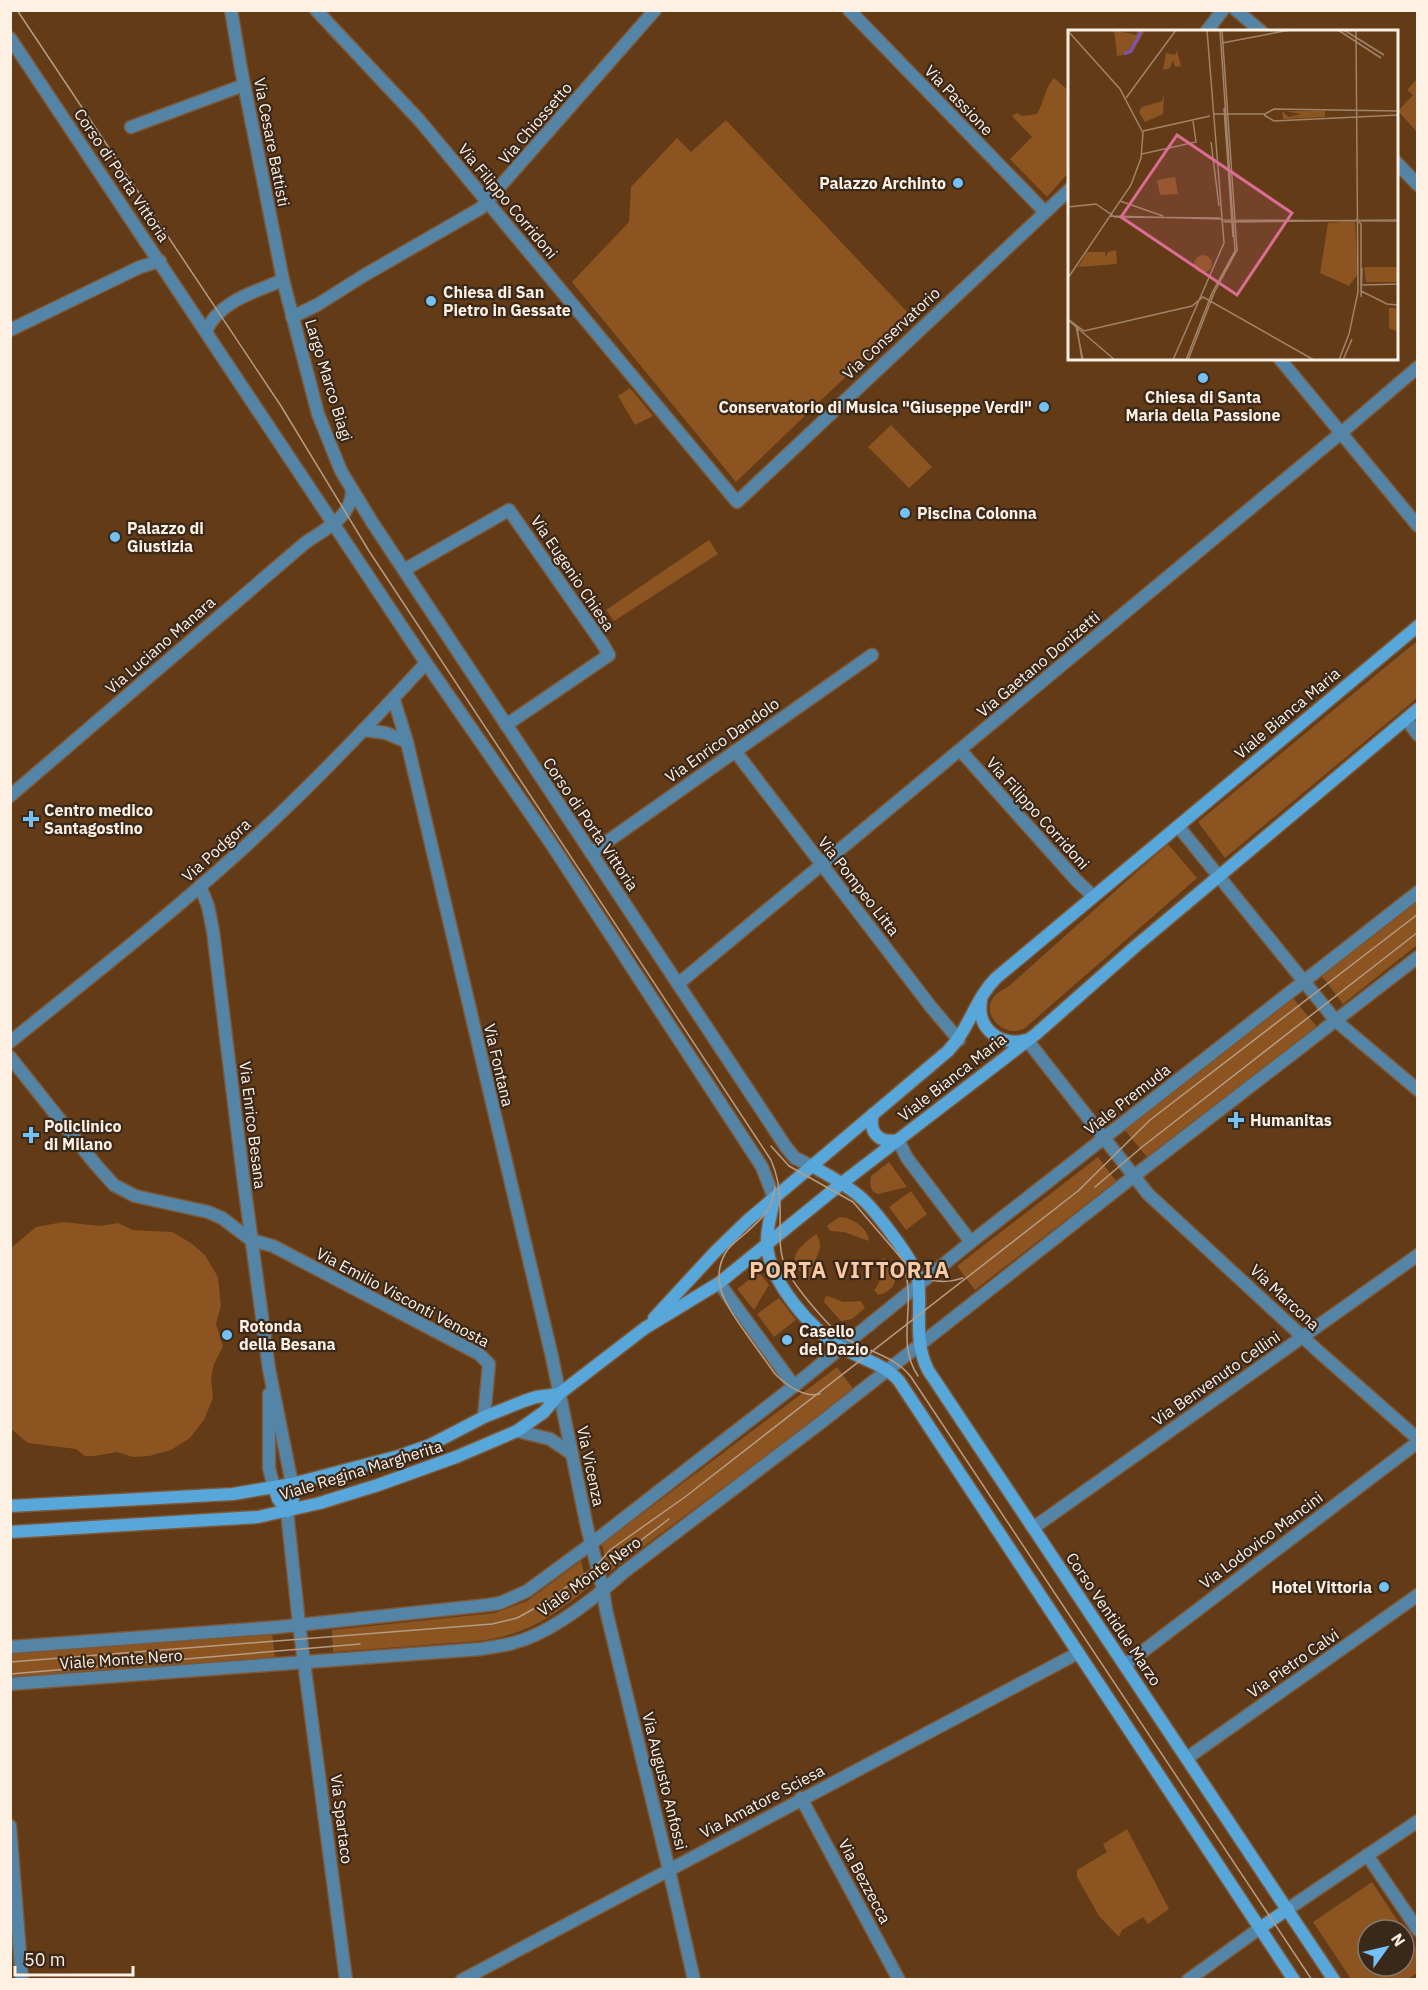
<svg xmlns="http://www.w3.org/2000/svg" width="1428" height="1990" viewBox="0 0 1428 1990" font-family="'IBM Plex Sans',sans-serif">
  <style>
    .green { fill: #8b5420; fill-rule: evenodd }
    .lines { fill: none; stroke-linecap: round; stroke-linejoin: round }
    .minor-casing { stroke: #7c5838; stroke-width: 15 }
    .tertiary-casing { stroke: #7c5838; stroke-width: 15 }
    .secondary-casing { stroke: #7c5838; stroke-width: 15 }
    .minor { stroke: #5585a6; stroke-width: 12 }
    .tertiary { stroke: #5585a6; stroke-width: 12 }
    .secondary { stroke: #58a7db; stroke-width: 12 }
    .tram { stroke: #b69c84; stroke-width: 1.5 }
    .poi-dot { fill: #73c1f5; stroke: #3a2819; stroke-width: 2 }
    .labels { text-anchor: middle; stroke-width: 4.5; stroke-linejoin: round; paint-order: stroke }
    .street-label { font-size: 16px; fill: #fff0e4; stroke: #3a2819 }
    .poi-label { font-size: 16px; font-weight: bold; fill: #fff0e4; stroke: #3a2819; text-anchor: start }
    .district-label { font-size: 22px; font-weight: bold; letter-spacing: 1.5px; fill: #fbcaa4; stroke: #3a2819 }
    .inset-river { fill: none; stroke: #7d52bc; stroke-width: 3 }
    .inset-road { fill: none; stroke: #a18369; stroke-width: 1.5 }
    .view { fill: #da6e92; fill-opacity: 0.15; stroke: #da6e92; stroke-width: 3 }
    .inset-edge { fill: none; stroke: #fff0e4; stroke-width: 3 }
  </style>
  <rect width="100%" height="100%" fill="#633b17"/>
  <g class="green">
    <path d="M1054,78L1069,91V172L1047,197L1010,159L1032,137L1012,116L1017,113L1022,116L1037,114C1043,104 1046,85 1054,78Z"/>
    <polygon points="1417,79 1417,132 1398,111 1413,95 1407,90"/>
    <polygon points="726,120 910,315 736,482 572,282 629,222 631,187 677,138 691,152"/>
    <polygon points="630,388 653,416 635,425 618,396"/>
    <polygon points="891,425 932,467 909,488 868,447"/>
    <polygon points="709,540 718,554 614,621 606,610"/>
    <polygon points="1417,641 1417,698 1225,858 1198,822"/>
    <path d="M1168,844L1197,878L1025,1028C1005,1040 977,1013 996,994C1000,991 1005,989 1009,986Z"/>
    <polygon points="1417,901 1417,945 1343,1004 1321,975"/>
    <polygon points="1293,998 1317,1027 1147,1157 1124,1129"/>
    <polygon points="1098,1157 1116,1181 975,1290 957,1266"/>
    <path d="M889,1162L907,1187L878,1194C869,1191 870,1184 871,1176Z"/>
    <polygon points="911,1191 927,1214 906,1230 889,1207"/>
    <path d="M839,1217C852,1217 868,1228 869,1241L844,1232L830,1231L827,1226Z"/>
    <polygon points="63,1222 100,1226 118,1223 133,1230 172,1232 191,1243 205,1255 218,1277 221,1306 216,1324 223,1346 214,1364 211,1378 213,1398 204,1420 190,1438 171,1450 149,1456 133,1457 117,1452 95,1456 85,1456 76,1449 28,1443 11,1429 11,1248 36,1227"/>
    <path d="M816,1234C828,1252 810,1254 815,1276L809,1280C784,1260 796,1249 816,1234Z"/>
    <path d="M884,1258C900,1271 900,1290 878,1295L874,1290C882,1280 882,1272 880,1260Z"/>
    <polygon points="759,1272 769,1285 754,1310 737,1289"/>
    <polygon points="828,1296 843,1302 861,1301 865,1308 852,1319 841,1321 824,1302 825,1297"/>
    <polygon points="779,1298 796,1320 774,1337 757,1314"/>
    <polygon points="837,1367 854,1390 608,1573 602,1544"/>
    <path d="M581,1561L588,1588C550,1618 529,1634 479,1641L333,1652L332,1630L495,1613L527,1601Z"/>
    <polygon points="272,1633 275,1657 11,1678 11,1653"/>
    <polygon points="1127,1829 1169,1909 1148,1924 1143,1917 1122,1930 1119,1937 1099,1916 1077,1877 1077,1870 1107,1852 1103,1844"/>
    <path d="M1372,1882L1417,1950V1973L1408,1979H1351L1313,1922ZM1368,1930H1404V1966H1368Z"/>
  </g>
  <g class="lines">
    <g class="minor-casing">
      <g id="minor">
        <polyline points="316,10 420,121 737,502 1070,189"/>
        <polyline points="849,10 1045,212"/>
        <polyline points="1206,32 1223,10"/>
        <polyline points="131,127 244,85"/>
        <polyline points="292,317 317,305 363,276 481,208 655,10"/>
        <polyline points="10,330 140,267 160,261"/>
        <path d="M206,331C219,301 255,292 283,280"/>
        <polyline points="1279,358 1418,526"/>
        <polyline points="404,570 509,510 602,643 609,655 506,725"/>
        <polyline points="394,700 407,742 552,1357 587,1527 603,1590 606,1610 669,1870 694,1980"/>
        <polyline points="1406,719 1418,735"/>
        <polyline points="363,730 386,733 407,742"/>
        <polyline points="960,750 1077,881 1093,896"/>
        <polyline points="735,751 931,1007 959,1040"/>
        <path d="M10,796L305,543C325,529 351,518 352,491"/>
        <polyline points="1178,826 1336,1021 1418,1090"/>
        <polyline points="591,853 872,655"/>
        <polyline points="200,886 208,906 213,931 243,1176 269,1369 292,1484"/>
        <polyline points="678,984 1341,433 1418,367"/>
        <polyline points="1027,1040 1148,1194 1318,1351 1418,1439"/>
        <path d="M10,1042C104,966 201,891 287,807C335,761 381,712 426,663"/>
        <polyline points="10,1057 96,1165 114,1185 135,1196 208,1212 222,1218 251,1240 273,1246 479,1354 489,1364 484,1417"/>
        <polyline points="898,1140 907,1158 971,1242"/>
        <polyline points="719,1283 794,1386"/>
        <polyline points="269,1394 269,1468 274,1487"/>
        <polyline points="517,1431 550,1439 572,1454"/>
        <polyline points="287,1511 299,1624 346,1980"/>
        <polyline points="1033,1528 1418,1255"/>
        <polyline points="1125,1665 1418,1442"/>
        <polyline points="1187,1758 1418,1595"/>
        <polyline points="801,1798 899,1980"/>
        <polyline points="10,1826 22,1980"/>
        <polyline points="1367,1855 1418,1930"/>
        <polyline points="1288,1909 1418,1821"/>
        <polyline points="462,1980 1078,1653"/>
        <polyline points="1188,1980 1260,1928"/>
      </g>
    </g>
    <g class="tertiary-casing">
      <g id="tertiary">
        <polyline points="231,10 241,69 283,280 318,414 341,471 372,522 786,1147 795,1158 812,1166"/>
        <polyline points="1236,10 1262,32"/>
        <polyline points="10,38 426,663 550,842 762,1167 774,1198"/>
        <polyline points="1396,162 1418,185"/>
        <polyline points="10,1647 279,1627 488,1605 500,1603 527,1591 591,1544 794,1386 971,1242 1418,892"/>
        <path d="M10,1684L481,1649C491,1647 503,1646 513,1643C550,1634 596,1597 624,1572L819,1424L1134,1176L1418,957"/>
      </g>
    </g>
    <g class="secondary-casing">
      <g id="secondary">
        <path d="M981,1001C976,1029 1001,1047 1026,1040"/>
        <path d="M873,1114C868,1133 880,1144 898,1140"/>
        <path d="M812,1166C828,1175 845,1184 859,1196C873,1207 915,1262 918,1278C922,1308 913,1341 928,1370L1334,1980"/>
        <path d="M774,1198C772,1213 766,1229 767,1244C768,1280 813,1333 844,1349C862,1359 886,1365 899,1381L1294,1980"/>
        <path d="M654,1318L715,1252L748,1220L948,1051C970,1028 975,999 996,978L1418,626"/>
        <polyline points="274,1487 278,1499 287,1511"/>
        <polyline points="10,1506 233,1494 292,1484 399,1456 430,1445 484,1417 524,1401 536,1397 559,1394"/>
        <polyline points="287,1511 293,1499 292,1484"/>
        <polyline points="10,1532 258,1517 320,1503 378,1485 456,1457 517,1431 544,1412 559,1394 645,1328 719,1283 842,1183 1036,1034 1137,945 1418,709"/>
        <polyline points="1260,1928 1288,1909"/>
      </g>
    </g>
    <use href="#minor" class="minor"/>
    <use href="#tertiary" class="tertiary"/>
    <use href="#secondary" class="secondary"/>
    <g class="tram">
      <path d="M17,10L281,406L369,551L771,1160C777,1174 780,1190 780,1205C781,1226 777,1249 786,1268C794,1286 829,1328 845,1338C868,1352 894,1355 911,1377L1312,1980"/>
      <path d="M771,1146L789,1166L853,1202L914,1273C930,1282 946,1284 963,1278"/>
      <path d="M775,1187C772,1211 762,1218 746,1233C739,1239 731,1244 726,1252C708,1282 728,1308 745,1332C755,1346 765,1360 775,1374C786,1385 804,1398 820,1394"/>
      <polyline points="1095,1187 1142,1147 1418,932"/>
      <path d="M902,1263C919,1302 894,1340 918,1376"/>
      <polyline points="595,1575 669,1519"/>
      <polyline points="10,1662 492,1624 517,1618 528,1612 550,1599 597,1565 610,1550 685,1497 1078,1191 1150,1120 1418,914"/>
      <polyline points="10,1674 360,1644"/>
    </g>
  </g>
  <g class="poi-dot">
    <circle cx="958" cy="183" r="6"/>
    <circle cx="431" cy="301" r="6"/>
    <circle cx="1203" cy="378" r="6"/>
    <circle cx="1044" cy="407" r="6"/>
    <circle cx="905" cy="513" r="6"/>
    <circle cx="115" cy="537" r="6"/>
    <path d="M28 810h6v6h6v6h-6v6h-6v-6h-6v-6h6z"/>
    <path d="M1233 1111h6v6h6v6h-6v6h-6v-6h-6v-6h6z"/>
    <path d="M28 1126h6v6h6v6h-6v6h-6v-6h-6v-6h6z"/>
    <circle cx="227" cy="1335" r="6"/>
    <circle cx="787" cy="1340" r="6"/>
    <circle cx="1384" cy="1587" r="6"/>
  </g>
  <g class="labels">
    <g class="street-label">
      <text transform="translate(959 100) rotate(46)" y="6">Via Passione</text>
      <text transform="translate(535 123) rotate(-49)" y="6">Via Chiossetto</text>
      <text transform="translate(272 142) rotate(79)" y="6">Via Cesare Battisti</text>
      <text transform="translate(122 175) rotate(56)" y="6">Corso di Porta Vittoria</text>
      <text transform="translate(508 201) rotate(50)" y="6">Via Filippo Corridoni</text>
      <text transform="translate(891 333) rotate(-43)" y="6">Via Conservatorio</text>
      <text transform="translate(329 380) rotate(73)" y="6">Largo Marco Biagi</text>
      <text transform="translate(573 573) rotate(56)" y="6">Via Eugenio Chiesa</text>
      <text transform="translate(160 645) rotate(-41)" y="6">Via Luciano Manara</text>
      <text transform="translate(1038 664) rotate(-40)" y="6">Via Gaetano Donizetti</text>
      <text transform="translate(1287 713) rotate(-40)" y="6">Viale Bianca Maria</text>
      <text transform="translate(722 740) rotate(-35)" y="6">Via Enrico Dandolo</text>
      <text transform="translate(1038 813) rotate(48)" y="6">Via Filippo Corridoni</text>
      <text transform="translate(591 824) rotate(56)" y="6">Corso di Porta Vittoria</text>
      <text transform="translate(216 850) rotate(-42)" y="6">Via Podgora</text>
      <text transform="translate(859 886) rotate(52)" y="6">Via Pompeo Litta</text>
      <text transform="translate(499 1065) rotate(77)" y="6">Via Fontana</text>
      <text transform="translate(952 1077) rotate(-38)" y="6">Viale Bianca Maria</text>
      <text transform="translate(1127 1099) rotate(-38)" y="6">Viale Premuda</text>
      <text transform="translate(253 1125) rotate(83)" y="6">Via Enrico Besana</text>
      <text transform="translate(403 1297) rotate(28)" y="6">Via Emilio Visconti Venosta</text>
      <text transform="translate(1285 1297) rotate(43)" y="6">Via Marcona</text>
      <text transform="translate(1216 1378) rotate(-35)" y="6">Via Benvenuto Cellini</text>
      <text transform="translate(591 1466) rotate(78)" y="6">Via Vicenza</text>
      <text transform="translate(361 1470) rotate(-17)" y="6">Viale Regina Margherita</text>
      <text transform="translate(1261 1540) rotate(-37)" y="6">Via Lodovico Mancini</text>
      <text transform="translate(589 1576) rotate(-36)" y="6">Viale Monte Nero</text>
      <text transform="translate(1114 1619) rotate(56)" y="6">Corso Ventidue Marzo</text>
      <text transform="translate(121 1659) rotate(-4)" y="6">Viale Monte Nero</text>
      <text transform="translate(1293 1663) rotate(-35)" y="6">Via Pietro Calvi</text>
      <text transform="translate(665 1781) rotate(76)" y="6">Via Augusto Anfossi</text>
      <text transform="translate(762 1801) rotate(-28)" y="6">Via Amatore Sciesa</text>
      <text transform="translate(342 1819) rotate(83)" y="6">Via Spartaco</text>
      <text transform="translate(865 1881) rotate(62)" y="6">Via Bezzecca</text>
    </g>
    <g class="poi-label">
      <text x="946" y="189" text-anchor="end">Palazzo Archinto</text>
      <text x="443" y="298">Chiesa di San<tspan x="443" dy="18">Pietro in Gessate</tspan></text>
      <text x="1203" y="403" text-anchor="middle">Chiesa di Santa<tspan x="1203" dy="18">Maria della Passione</tspan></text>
      <text x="1032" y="413" text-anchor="end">Conservatorio di Musica "Giuseppe Verdi"</text>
      <text x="917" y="519">Piscina Colonna</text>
      <text x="127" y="534">Palazzo di<tspan x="127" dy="18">Giustizia</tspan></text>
      <text x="44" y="816">Centro medico<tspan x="44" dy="18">Santagostino</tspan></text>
      <text x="1250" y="1126">Humanitas</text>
      <text x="44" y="1132">Policlinico<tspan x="44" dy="18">di Milano</tspan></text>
      <text x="239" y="1332">Rotonda<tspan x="239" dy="18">della Besana</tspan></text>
      <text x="799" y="1337">Casello<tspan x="799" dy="18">del Dazio</tspan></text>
      <text x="1372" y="1593" text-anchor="end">Hotel Vittoria</text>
    </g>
    <g class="district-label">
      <text x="850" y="1278">PORTA VITTORIA</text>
    </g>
  </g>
  <g transform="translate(1068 30)">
    <rect width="330" height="330" fill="#633b17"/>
    <path d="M46,0L68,5L70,0L76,2L64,23L49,26ZM109,20L113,36L107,37L105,30L102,38L95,40L98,23L107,25ZM96,64L95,84L77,92L71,82L74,77L94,71ZM214,81L221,87L233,84L216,81H257V87L215,89ZM107,147L110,164L92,165L89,150ZM287,191L290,244L281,256L252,243L260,193ZM48,220L49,234L10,237L19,222H37L38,227L40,222ZM126 234a9 9 0 1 1 18 0a9 9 0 1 1-18 0ZM296,237H330V252H298ZM321,278H330V302L321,298Z" fill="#8b5420"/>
    <path class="inset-river" d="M56,24L63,21L74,0"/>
    <path class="inset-road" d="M270,0L313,28M276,0L316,25M0,1L52,59L75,103L73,128L63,155L0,248M154,13L222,0M58,68L108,0M156,78L165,207M145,84H197L206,79L330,81M196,85L206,91L330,85M75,101L142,86M143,112L151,176M74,124L128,112L125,91M52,171L95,186M0,177L28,174L47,187L151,188L158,192L330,190M42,186L153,189M288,189L293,194V261L319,274L330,275M153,190L330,191M294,255L330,254M293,267L294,238M0,289L16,301L124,276L135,267L246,330M0,290L47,330M8,296L15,330M9,297L14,330M105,330L156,213L139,0M118,330L144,263L167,221L152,0M120,330L146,263L169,220L154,0M271,330L281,304L290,262L288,0M275,330L284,309"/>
    <path class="view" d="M109,105L224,183L169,265L53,187Z"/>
    <rect width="330" height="330" class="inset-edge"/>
  </g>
  <rect width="1428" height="1990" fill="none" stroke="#fff0e4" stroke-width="24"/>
  <g transform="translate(1386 1948) rotate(56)"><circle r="28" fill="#3a2819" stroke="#89786a" stroke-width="1.5"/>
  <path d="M0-4.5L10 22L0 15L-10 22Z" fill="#73c1f5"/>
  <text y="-9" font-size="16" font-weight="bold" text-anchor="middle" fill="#fff0e4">N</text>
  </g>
  <path d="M15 1966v9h118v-9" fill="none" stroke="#fff0e4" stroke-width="3"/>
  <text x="24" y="1966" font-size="18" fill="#fff0e4" stroke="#3a2819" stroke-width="4.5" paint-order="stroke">50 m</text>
</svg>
